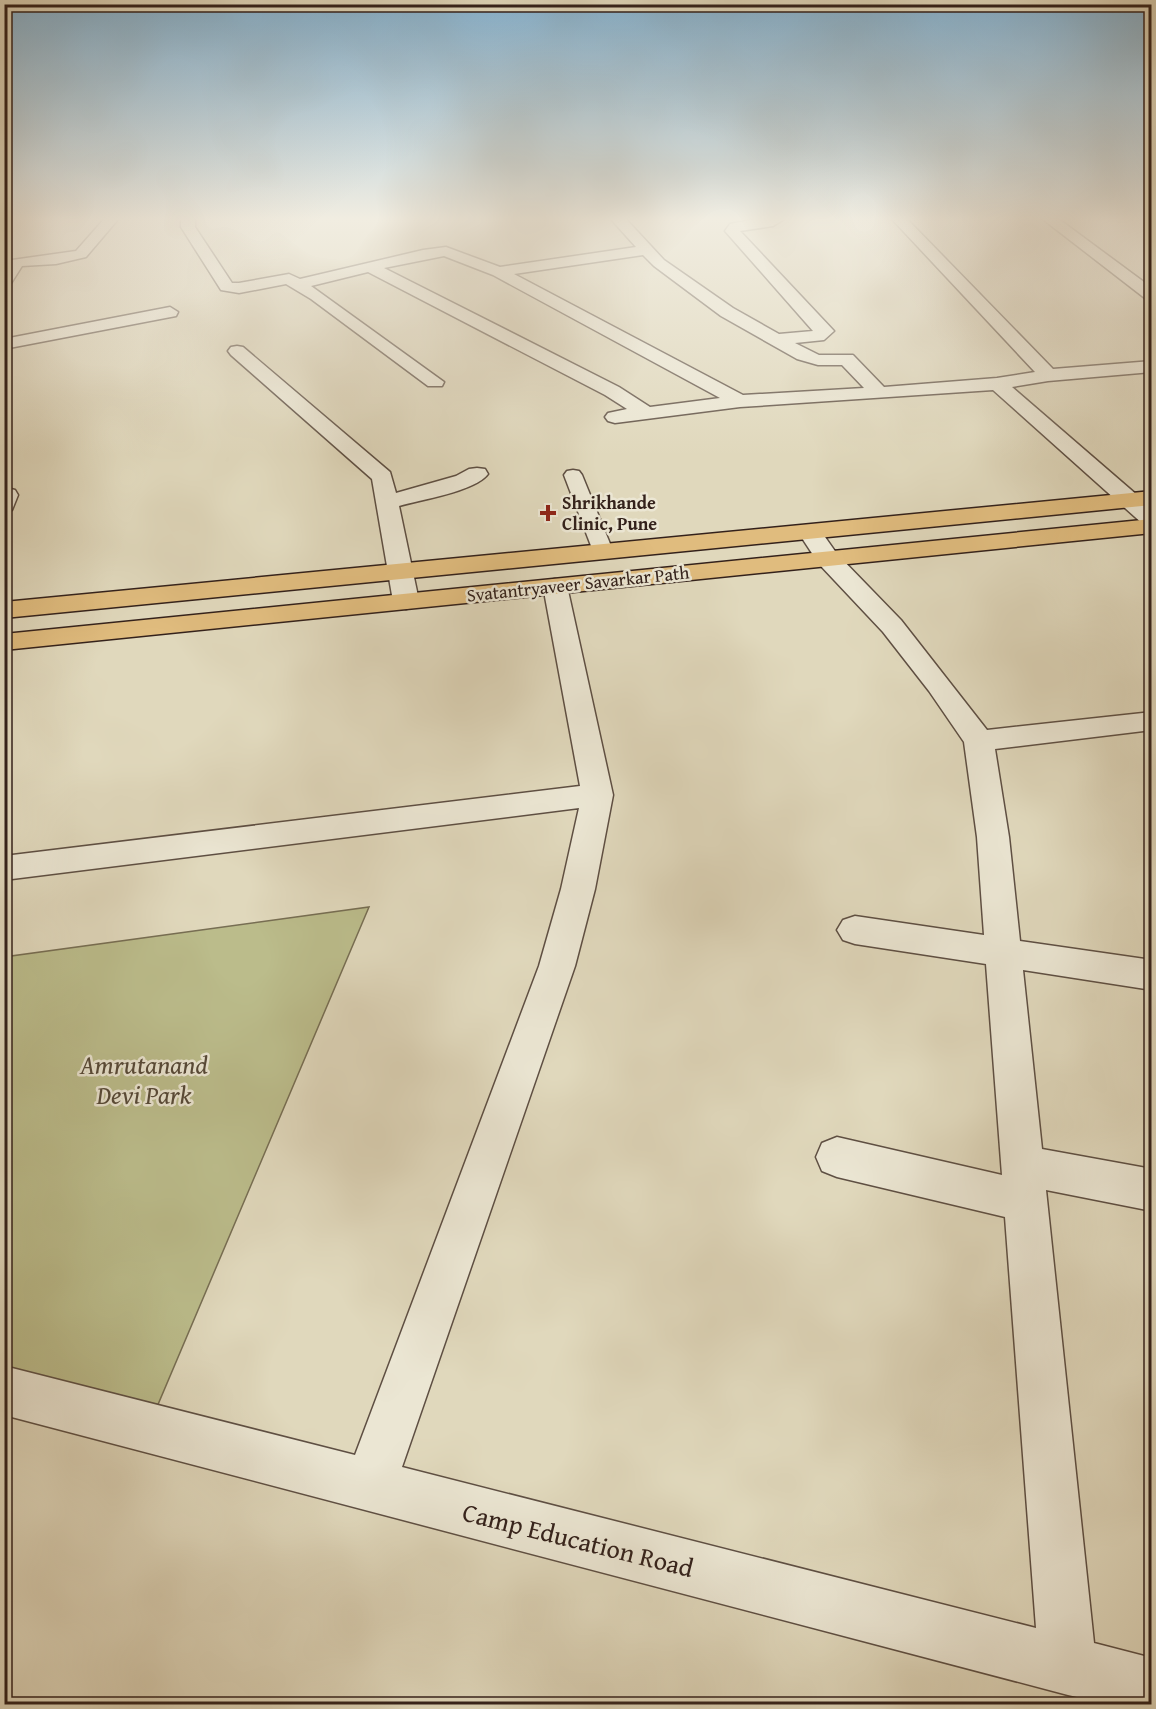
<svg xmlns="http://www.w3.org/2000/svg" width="1156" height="1709" viewBox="0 0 1156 1709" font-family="'Gentium Book Plus',serif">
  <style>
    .green { fill: #bbbc8b; stroke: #776e53; stroke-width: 1.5 }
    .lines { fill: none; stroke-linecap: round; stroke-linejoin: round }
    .service-casing { stroke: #5e4f43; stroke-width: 3 }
    .minor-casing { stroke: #5e4f43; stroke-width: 3 }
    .primary-casing { stroke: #33211b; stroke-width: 3 }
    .service { fill: #ebe6d3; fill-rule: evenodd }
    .minor { fill: #ebe6d3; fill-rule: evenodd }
    .primary { fill: #e0bc7e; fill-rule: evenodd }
    .poi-dot { fill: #8f2418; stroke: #ebe6d3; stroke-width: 2 }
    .labels { text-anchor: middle; stroke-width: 5; stroke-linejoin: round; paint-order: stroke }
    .far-poi-label { font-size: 18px; font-weight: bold; fill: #33211b; stroke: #ebe6d3; text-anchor: start }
    .far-street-label { font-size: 18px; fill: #33211b; stroke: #ebe6d3 }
    .near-park-label { font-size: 26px; font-style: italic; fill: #554837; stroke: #ebe6d3 }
    .near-street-label { font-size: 26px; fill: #33211b; stroke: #ebe6d3 }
  </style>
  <rect width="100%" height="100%" fill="#e0d8bc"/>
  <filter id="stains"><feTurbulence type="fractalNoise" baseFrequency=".00333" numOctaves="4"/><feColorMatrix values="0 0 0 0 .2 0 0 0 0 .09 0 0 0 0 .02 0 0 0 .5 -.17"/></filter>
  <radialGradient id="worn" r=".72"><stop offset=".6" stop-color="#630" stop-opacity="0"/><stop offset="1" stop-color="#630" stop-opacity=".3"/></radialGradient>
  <polygon class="green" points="369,907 148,1428 5,1390 4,957"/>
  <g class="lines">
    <g class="service-casing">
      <polygon id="service" points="573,470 579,471 582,475 613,551 610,555 596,555 593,551 564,475 567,471"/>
    </g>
    <g class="minor-casing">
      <g id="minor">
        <polygon points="106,217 120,217 86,257 56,264 22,266 10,285 4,287 4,270 12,260 76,251"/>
        <path d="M181,217H195V227L232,283H239L289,274L300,279L423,250L446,247L500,267L636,247L609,217H624L664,260L733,308L779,334L813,331L725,231L730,224L767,217H781L783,220L773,226L740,231L834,331L824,340L795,343L819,355H853L884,387L997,378L1035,372L890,217H905L1053,369L1152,361V372L1048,381L1012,387L1152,508V527L1144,525L993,390L740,407L615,423L608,421L605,417L608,413L627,409L605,395L368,272L311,286L444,382L442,386H428L311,299L286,284L239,293L221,290L181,227ZM643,255L654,266L721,316L797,359L818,365H842L864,388L743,395L514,274ZM444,256L493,275L720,398L650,407L619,387L384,268Z"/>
        <polygon points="1040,217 1056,217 1152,288 1152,301 1146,299"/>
        <polygon points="170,307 178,312 176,316 4,349 4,339"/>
        <path d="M237,346L243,347L390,472L396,493L456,476L469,469L477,468L485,469L488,474C476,491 420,500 399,506L419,601L415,606L406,609L397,606L393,601L372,479L231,355L228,351L231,347Z"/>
        <polygon points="7,488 15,490 18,495 12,510 4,512 4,489"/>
        <polygon points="810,525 818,527 837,554 901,620 987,730 1152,712 1152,730 995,749 1009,837 1020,941 1152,960 1152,990 1023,970 1042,1149 1152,1169 1152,1211 1046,1190 1094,1643 1152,1658 1152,1704 1108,1704 1068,1695 4,1415 4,1366 355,1455 539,966 561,889 579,808 4,880 4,856 580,786 543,586 546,581 555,579 564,581 567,586 613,795 595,889 575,966 402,1467 1036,1628 1005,1217 837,1177 822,1171 816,1157 822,1143 837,1137 1002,1175 986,964 855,944 843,940 837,930 843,920 855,916 984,935 977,837 964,742 929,691 883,632 819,564 798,532 802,527"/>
      </g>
    </g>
    <g class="primary-casing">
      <g id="primary">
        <polygon points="1152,491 1152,505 4,618 4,602"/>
        <polygon points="1152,519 1152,533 4,650 4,634"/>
      </g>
    </g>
    <use href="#service" class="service"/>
    <use href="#minor" class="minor"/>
    <use href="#primary" class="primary"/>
  </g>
  <linearGradient id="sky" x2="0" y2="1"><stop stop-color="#87b6d6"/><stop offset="0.48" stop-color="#f1ede1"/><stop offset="1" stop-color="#f1ede1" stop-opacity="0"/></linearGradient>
  <rect width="1156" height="456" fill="url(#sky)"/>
  <path class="poi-dot" d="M545 504h6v6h6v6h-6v6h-6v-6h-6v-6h6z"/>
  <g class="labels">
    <g class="far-poi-label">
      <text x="562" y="509">Shrikhande<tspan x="562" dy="21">Clinic, Pune</tspan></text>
    </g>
    <g class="far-street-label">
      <text transform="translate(578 584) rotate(-6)" y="6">Svatantryaveer Savarkar Path</text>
    </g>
    <g class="near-park-label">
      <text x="144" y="1074">Amrutanand<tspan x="144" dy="30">Devi Park</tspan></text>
    </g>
    <g class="near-street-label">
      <text transform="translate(578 1540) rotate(14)" y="9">Camp Education Road</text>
    </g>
  </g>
  <rect width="1156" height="1709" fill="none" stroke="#e0d8bc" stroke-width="24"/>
  <rect x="6" y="6" width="1144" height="1697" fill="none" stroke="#33211b" stroke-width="3"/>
  <rect x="12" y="12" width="1132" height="1685" fill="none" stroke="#33211b" stroke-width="1.5"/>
  <rect width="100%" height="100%" filter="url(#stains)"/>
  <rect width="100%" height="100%" fill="url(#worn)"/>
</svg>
